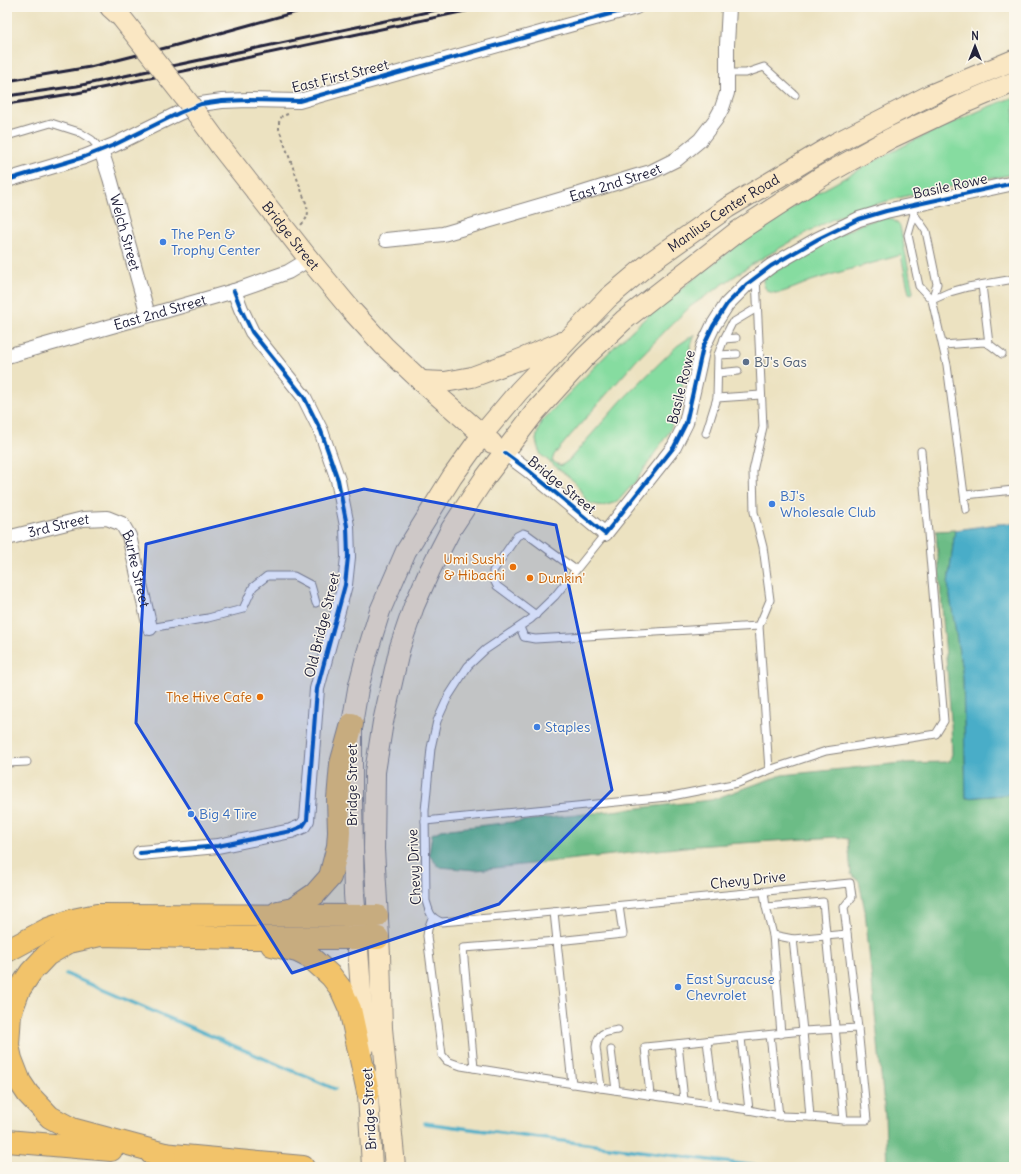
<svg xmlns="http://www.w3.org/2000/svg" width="1021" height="1174" viewBox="0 0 1021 1174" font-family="Delius,sans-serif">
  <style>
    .green { fill: #86dca0; stroke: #547f6e }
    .forest { fill: #6cbc86; stroke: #476f60 }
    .water { fill: #49adc8; stroke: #366882 }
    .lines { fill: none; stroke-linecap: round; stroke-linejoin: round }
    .stream { stroke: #49adc8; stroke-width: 3.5 }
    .lane-casing { stroke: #87827e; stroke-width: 9 }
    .street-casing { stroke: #87827e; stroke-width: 16 }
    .secondary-casing { stroke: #87827e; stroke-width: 22 }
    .highway-casing { stroke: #87827e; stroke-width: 24 }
    .path { stroke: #87827e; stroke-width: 2; stroke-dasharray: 3 3; stroke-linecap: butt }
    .lane { stroke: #fff; stroke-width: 7 }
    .street { stroke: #fff; stroke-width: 14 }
    .secondary { stroke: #fae7c3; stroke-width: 20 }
    .highway { stroke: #f2c36a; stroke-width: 22 }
    .rail { stroke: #22223b; stroke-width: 3 }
    .secondary-bridge-casing { stroke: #87827e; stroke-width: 22; stroke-linecap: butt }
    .secondary-bridge { stroke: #fae7c3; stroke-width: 20 }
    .cycleway-casing { stroke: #fbf7ec; stroke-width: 6 }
    .cycleway { stroke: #0057b8; stroke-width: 4 }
    .marked { fill: #1d4ed8; fill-opacity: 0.2; stroke: #1d4ed8; stroke-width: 3; stroke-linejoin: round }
    .shop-dot { fill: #3f7fe0; stroke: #fbf7ec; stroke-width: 1.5 }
    .service-dot { fill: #5c6f8a; stroke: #fbf7ec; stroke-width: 1.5 }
    .food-dot { fill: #e8710a; stroke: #fbf7ec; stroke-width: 1.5 }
    .labels { text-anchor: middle; stroke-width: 3; stroke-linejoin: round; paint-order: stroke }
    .street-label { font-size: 14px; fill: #22223b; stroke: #fbf7ec }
    .shop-label { font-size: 14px; fill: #366cbe; stroke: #fbf7ec; text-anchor: start }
    .service-label { font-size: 14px; fill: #4e5e75; stroke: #fbf7ec; text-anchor: start }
    .food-label { font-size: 14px; fill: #c56008; stroke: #fbf7ec; text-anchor: end }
  </style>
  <rect width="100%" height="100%" fill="#fbf7ec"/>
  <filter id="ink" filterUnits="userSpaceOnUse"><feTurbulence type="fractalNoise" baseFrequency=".025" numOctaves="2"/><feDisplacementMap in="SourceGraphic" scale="8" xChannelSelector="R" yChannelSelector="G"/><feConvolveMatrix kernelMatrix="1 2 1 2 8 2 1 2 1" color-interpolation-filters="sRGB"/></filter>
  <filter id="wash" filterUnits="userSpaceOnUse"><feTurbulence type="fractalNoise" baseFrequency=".012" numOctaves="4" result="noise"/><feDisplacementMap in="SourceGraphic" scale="16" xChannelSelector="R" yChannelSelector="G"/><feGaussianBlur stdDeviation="0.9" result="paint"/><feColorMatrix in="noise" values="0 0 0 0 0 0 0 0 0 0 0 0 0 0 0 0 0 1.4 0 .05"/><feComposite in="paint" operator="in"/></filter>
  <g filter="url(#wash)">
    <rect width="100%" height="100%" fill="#ece2c1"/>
    <g class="green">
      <polygon points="1014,97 1014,174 910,195 858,209 831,220 808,232 754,263 691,306 670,326 635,362 570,436 554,455 552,461 561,466 569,460 622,400 677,346 695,334 689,352 677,413 669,432 636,481 617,502 603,506 592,504 586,500 575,482 541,455 538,448 536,440 538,431 541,422 615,346 654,310 736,246 798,203 832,185 867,165 919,138 988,107"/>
      <path d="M885,217C892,218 895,221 900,226L913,292L912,294L909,293L901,255C871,264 841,271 811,281C803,284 784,293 776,293C765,293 761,284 764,274L861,224Z"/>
    </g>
    <polygon class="forest" points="955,530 948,584 963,677 966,798 1014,794 1014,1167 887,1167 885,1115 865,911 859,881 851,874 848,839 837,837 694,846 476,870 439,867 429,855 432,834 441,830 711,800 782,775 902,763 949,762 952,754 951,720 936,531"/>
    <polygon class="water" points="1014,523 1014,794 966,798 963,677 948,584 955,530 998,524"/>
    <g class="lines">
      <g class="stream">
        <polyline points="66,974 335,1089"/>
        <polyline points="424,1123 764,1167"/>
      </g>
    </g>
  </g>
  <g filter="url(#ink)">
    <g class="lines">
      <g class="lane-casing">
        <g id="lane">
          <polyline points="727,73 746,73 764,67 795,95"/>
          <polyline points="7,136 51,123 79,132 92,140 101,150"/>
          <polyline points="913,211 914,214 926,231 937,284 932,300"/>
          <polyline points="914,214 908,235 919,286 932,300 947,365 966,510"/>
          <polyline points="982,285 989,344"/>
          <polyline points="932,300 950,292 968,287 1014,279"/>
          <polyline points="724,339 736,338"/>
          <polyline points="943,345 984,342 989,344 1002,354"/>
          <polyline points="718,355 737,354"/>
          <polyline points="718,373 738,371"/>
          <polyline points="717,398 761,395"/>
          <polyline points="706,433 717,398 718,355 724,339 732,323 757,308"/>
          <polyline points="965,495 1014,490"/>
          <path d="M605,534L555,596L531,619L485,650L468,666L448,697L437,721L431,748L425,811L426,901C430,913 429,916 441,922L501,917L850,883L852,897L844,907L858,1028L867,1120H844"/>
          <polyline points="536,615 497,586 493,578 493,571 517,536 523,533 528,535 576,570"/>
          <polyline points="520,627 524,637 535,639 759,626"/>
          <polyline points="150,628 208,618 243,609 253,587 267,576 294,576 311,585 316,603"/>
          <polyline points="7,763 27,762"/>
          <polyline points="769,770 826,751 936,734 944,721 921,451"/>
          <polyline points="425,821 667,797 738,783 769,770 759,626 770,600 763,547 754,512 753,471 763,427 756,277"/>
          <polyline points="764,892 766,907 773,935 781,1034"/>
          <polyline points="766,907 823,902 844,1120 810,1117 779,1116"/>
          <polyline points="554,912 557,941 623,934 619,906"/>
          <polyline points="432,918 428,929 427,936 442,1055 447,1061 461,1066 574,1084 749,1110 779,1116 770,1035"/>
          <polyline points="773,935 793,939"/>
          <polyline points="741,1038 749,1110"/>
          <polyline points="707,1041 715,1105"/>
          <polyline points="678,1044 684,1100"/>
          <polyline points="611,1050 616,1090"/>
          <polyline points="474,1068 463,948 557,941 572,1084"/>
          <path d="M601,1088L596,1047C598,1032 605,1032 618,1030"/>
          <polyline points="650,1095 645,1047 803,1031 858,1028"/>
          <polyline points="810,1117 803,1031 793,939 847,934"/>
        </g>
      </g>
      <g class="street-casing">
        <g id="street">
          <path id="s1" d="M101,150L110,178L148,315"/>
          <polyline points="7,180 84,157 114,145 179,113 201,104 222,101 249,100 299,101 569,25 636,7"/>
          <path id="s2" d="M386,240L443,234L580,194L634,177L651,172L677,159L700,140L716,119L722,108L727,93V45L729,7"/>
          <path id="s3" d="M7,356L234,291L288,272L303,263L308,258"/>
          <polyline points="505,453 528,470 605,534 674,447 686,423 703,347 713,326 727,304 747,284 771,266 818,239 859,219 886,211 1014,183"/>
          <path id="s4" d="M7,538L83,519L107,518L122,524L129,536L150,628"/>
          <polyline points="140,853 218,846 291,831 303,826 307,820 317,689 345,585 348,557 347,526 338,480 321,431 304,397 252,332 241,309 234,291"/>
        </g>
      </g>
      <g class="secondary-casing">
        <g id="secondary">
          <polyline points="110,7 121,17"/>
          <path id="s5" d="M221,147L308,258L352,311L384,346L421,381L492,443"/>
          <polyline points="421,381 445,382 472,377 521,359 561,342"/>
          <path id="s6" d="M365,1046L354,894L352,803V724L358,689L367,653L380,611L406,551L452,477L482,435L519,391L608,298L652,261L727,208L836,143L930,95L1014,60"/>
          <polyline points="367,1076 372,1167"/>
          <polyline points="395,1167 382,1028 380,955 374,849 375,772 383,722 400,647 414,606 430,570 451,529 484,479 535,412 585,357 624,320 738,231 821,177 891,138 969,101 1014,82"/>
        </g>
      </g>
      <g class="highway-casing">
        <g id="highway">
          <polyline points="278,912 293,909 315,894 330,877 338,846 339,832 338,799 341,764 352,724"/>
          <polyline points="272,945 297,951 311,958 331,976 341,989 350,1009 368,1092"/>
          <polyline points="7,951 48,929 73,920 97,915 377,916"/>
          <polyline points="7,1141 111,1150"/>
          <polyline points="151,1153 303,1167"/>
          <polyline points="165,1154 72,1129 50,1117 28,1094 20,1082 11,1059 8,1045 10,1014 19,990 31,972 47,955 69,942 100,935 242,938 378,938"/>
        </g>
      </g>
      <path class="path" d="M288,114L282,116L279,122V129L306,203C309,214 309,216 301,225"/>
      <use href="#lane" class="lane"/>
      <use href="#street" class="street"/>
      <use href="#secondary" class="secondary"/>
      <use href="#highway" class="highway"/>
      <g class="rail">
        <polyline points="7,81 90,67 173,46 314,7"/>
        <polyline points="7,96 77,86 451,7"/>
        <polyline points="7,104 77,93 208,66 484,7"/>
      </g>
      <g class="secondary-bridge-casing">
        <polyline id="secondary-bridge" points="121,17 188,102 221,147"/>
      </g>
      <use href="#secondary-bridge" class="secondary-bridge"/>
      <g class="cycleway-casing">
        <g id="cycleway">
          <polyline points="7,180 84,157 114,145 179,113 201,104 222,101 249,100 299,101 569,25 636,7"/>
          <polyline points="505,453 528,470 605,534 674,447 686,423 703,347 713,326 727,304 747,284 771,266 818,239 859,219 886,211 1014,183"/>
          <polyline points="140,853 218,846 291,831 303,826 307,820 317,689 345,585 348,557 347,526 338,480 321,431 304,397 252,332 241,309 234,291"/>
        </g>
      </g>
      <use href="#cycleway" class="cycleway"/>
    </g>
  </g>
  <path class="marked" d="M364,489L556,525L612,790L499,904L292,973L136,723L146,544Z"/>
  <g class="shop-dot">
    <circle cx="163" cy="242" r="4"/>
    <circle cx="772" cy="504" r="4"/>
    <circle cx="537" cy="727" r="4"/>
    <circle cx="191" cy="814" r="4"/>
    <circle cx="678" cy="987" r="4"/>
  </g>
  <circle class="service-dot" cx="746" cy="362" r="4"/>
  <g class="food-dot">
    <circle cx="513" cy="567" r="4"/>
    <circle cx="530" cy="578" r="4"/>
    <circle cx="260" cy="697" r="4"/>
  </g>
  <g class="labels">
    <g class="street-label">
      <text transform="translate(340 76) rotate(-14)" y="5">East First Street</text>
      <text dy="5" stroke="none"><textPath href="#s2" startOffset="237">East 2nd Street</textPath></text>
      <text transform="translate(950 186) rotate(-12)" y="5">Basile Rowe</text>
      <text dy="5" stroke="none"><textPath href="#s6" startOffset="973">Manlius Center Road</textPath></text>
      <text dy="5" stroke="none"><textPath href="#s1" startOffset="86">Welch Street</textPath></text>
      <text dy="5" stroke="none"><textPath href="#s5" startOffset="113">Bridge Street</textPath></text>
      <text dy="5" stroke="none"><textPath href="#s3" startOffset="159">East 2nd Street</textPath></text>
      <text transform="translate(681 387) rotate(-76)" y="5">Basile Rowe</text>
      <text transform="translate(562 485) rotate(39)" y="5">Bridge Street</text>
      <text dy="5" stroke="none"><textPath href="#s4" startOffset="53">3rd Street</textPath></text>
      <text dy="5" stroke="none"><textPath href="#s4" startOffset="166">Burke Street</textPath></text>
      <text transform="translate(322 625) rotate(-76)" y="5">Old Bridge Street</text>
      <text transform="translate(352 785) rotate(-90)" y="5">Bridge Street</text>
      <text transform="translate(414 867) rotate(-93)" y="5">Chevy Drive</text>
      <text transform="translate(748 880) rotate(-6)" y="5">Chevy Drive</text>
      <text transform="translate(369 1109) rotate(-93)" y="5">Bridge Street</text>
    </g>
    <g class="shop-label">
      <text x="171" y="239">The Pen &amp;<tspan x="171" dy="16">Trophy Center</tspan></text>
      <text x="780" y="501">BJ's<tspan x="780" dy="16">Wholesale Club</tspan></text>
      <text x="545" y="732">Staples</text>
      <text x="199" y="819">Big 4 Tire</text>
      <text x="686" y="984">East Syracuse<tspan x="686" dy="16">Chevrolet</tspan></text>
    </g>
    <g class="service-label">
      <text x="754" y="367">BJ's Gas</text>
    </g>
    <g class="food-label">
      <text x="505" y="564">Umi Sushi<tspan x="505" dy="16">&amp; Hibachi</tspan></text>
      <text x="538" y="583" text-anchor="start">Dunkin'</text>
      <text x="252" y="702">The Hive Cafe</text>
    </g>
  </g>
  <rect width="1021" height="1174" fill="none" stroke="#fbf7ec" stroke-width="24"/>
  <g transform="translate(975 46)" stroke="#fbf7ec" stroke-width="3" paint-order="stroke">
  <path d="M0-3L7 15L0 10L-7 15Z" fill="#22223b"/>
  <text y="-6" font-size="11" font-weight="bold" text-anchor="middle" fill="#22223b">N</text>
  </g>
</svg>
